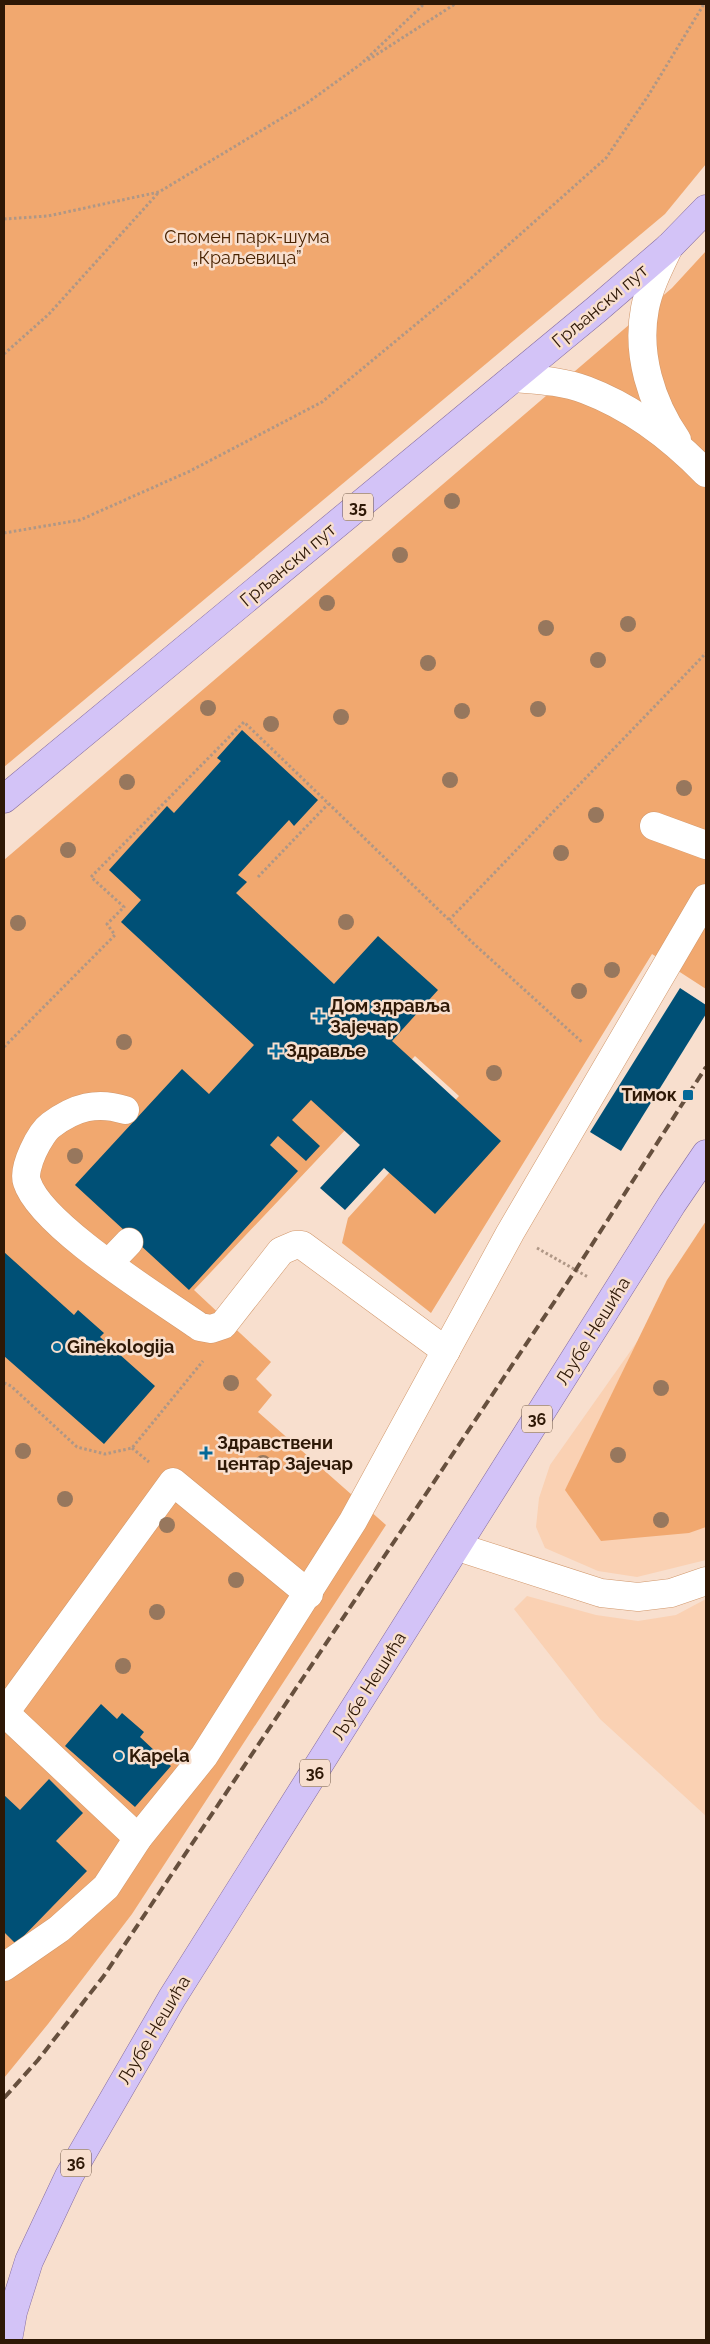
<svg xmlns="http://www.w3.org/2000/svg" width="710" height="2344" viewBox="0 0 710 2344" font-family="Raleway,sans-serif">
  <style>
    .built { fill: #fad1b3 }
    .green { fill: #f1a86f }
    .building { fill: #005076 }
    .lines { fill: none; stroke-linecap: round; stroke-linejoin: round }
    .minor-casing { stroke: #d1976b; stroke-width: 29 }
    .major-casing { stroke: #866d9f; stroke-width: 29 }
    .path { stroke: #af9786; stroke-width: 3; stroke-dasharray: 2.5 2.5; stroke-linecap: butt }
    .minor { stroke: #fff; stroke-width: 28 }
    .major { stroke: #d3c3f7; stroke-width: 28 }
    .rail { stroke: #67503e; stroke-width: 4; stroke-dasharray: 10 5; stroke-linecap: butt }
    .tree { fill: #97775d }
    .poi-dot { fill: #056998; stroke: #f8dfce; stroke-width: 2 }
    .labels { text-anchor: middle; stroke-width: 5; stroke-linejoin: round; paint-order: stroke }
    .shield { fill: #f8dfce; stroke: #6b5442; stroke-width: 1 }
    .shield-label { font-size: 16px; font-weight: bold; fill: #2e1806 }
    .park-label { font-size: 18px; fill: #482200; stroke: #f8dfce }
    .street-label { font-size: 18px; fill: #2e1806; stroke: #f8dfce }
    .poi-label { font-size: 18px; font-weight: bold; fill: #2e1806; stroke: #f8dfce; text-anchor: start }
  </style>
  <rect width="100%" height="100%" fill="#f8dfce"/>
  <g class="built">
    <polygon points="706,1274 706,1560 637,1577 598,1571 545,1548 536,1527 539,1498 550,1465 651,1322"/>
    <polygon points="527,1596 596,1615 638,1621 676,1615 706,1599 706,1816 600,1719 514,1609"/>
  </g>
  <g class="green">
    <polygon points="4,4 706,4 706,164 665,214 4,767"/>
    <polygon points="706,251 706,989 652,954 431,1313 342,1243 348,1218 459,1096 415,1056 194,1290 271,1362 256,1379 272,1395 258,1412 386,1525 132,1914 48,2024 4,2078 4,860 672,288"/>
    <polygon points="706,1221 706,1527 689,1533 601,1541 565,1490 667,1280"/>
  </g>
  <g class="building">
    <polygon points="242,730 318,800 294,826 289,820 238,875 247,882 236,893 334,984 378,936 438,990 392,1041 501,1141 435,1214 384,1168 345,1210 320,1188 360,1145 311,1100 292,1120 320,1146 306,1161 278,1136 270,1145 298,1171 189,1290 75,1185 182,1069 209,1094 254,1045 121,922 141,900 109,870 167,806 174,813 221,761 217,758"/>
    <polygon points="680,988 706,1005 706,1014 621,1151 590,1132"/>
    <polygon points="4,1252 74,1315 78,1310 104,1333 100,1337 155,1386 104,1444 4,1356"/>
    <polygon points="101,1704 117,1719 122,1713 144,1732 140,1737 171,1766 135,1807 65,1746"/>
    <polygon points="49,1779 83,1813 56,1841 87,1871 16,1944 4,1932 4,1795 20,1810"/>
  </g>
  <g class="lines">
    <g class="minor-casing">
      <g id="minor">
        <path d="M669,247C660,266 649,287 645,308C636,354 651,402 677,440"/>
        <path d="M514,378C538,380 563,381 586,390C631,407 673,439 706,473"/>
        <polyline points="654,826 706,845"/>
        <path d="M125,1110C97,1101 75,1107 51,1125C40,1133 22,1168 27,1182C41,1226 159,1298 200,1327L211,1329L223,1325L281,1251L295,1245H302L446,1351"/>
        <polyline points="109,1263 129,1242"/>
        <polyline points="458,1547 601,1593 638,1597 671,1593 706,1581"/>
        <polyline points="4,1712 138,1838"/>
        <polyline points="4,1714 173,1482 309,1594"/>
        <polyline points="4,1967 59,1929 106,1887 138,1838 204,1756 353,1521 510,1233 706,898"/>
      </g>
    </g>
    <g class="major-casing">
      <g id="major">
        <polyline points="4,799 597,309 669,247 706,209"/>
        <polyline points="8,2340 13,2312 29,2261 69,2176 172,1998 672,1204 706,1154"/>
      </g>
    </g>
    <g class="path">
      <polyline points="368,60 455,4"/>
      <polyline points="4,219 48,216 159,192 307,103 361,64 424,4"/>
      <polyline points="4,354 49,314 159,192"/>
      <polyline points="4,533 80,520 190,471 322,402 461,287 606,158 648,96 704,4"/>
      <polyline points="258,877 328,804"/>
      <polyline points="449,920 706,653"/>
      <polyline points="4,1047 115,935 107,924 124,907 91,877 244,722 474,944 583,1043"/>
      <polyline points="537,1248 588,1277"/>
      <polyline points="4,1383 11,1386 77,1447 105,1454 132,1448 203,1361"/>
      <polyline points="132,1448 149,1462"/>
    </g>
    <use href="#minor" class="minor"/>
    <use href="#major" class="major"/>
    <polyline class="rail" points="4,2098 38,2060 103,1977 575,1271 706,1067"/>
  </g>
  <g class="tree">
    <circle cx="452" cy="501" r="8"/>
    <circle cx="400" cy="555" r="8"/>
    <circle cx="327" cy="603" r="8"/>
    <circle cx="628" cy="624" r="8"/>
    <circle cx="546" cy="628" r="8"/>
    <circle cx="598" cy="660" r="8"/>
    <circle cx="428" cy="663" r="8"/>
    <circle cx="208" cy="708" r="8"/>
    <circle cx="538" cy="709" r="8"/>
    <circle cx="462" cy="711" r="8"/>
    <circle cx="341" cy="717" r="8"/>
    <circle cx="271" cy="724" r="8"/>
    <circle cx="450" cy="780" r="8"/>
    <circle cx="127" cy="782" r="8"/>
    <circle cx="684" cy="788" r="8"/>
    <circle cx="596" cy="815" r="8"/>
    <circle cx="68" cy="850" r="8"/>
    <circle cx="561" cy="853" r="8"/>
    <circle cx="346" cy="922" r="8"/>
    <circle cx="18" cy="923" r="8"/>
    <circle cx="612" cy="970" r="8"/>
    <circle cx="579" cy="991" r="8"/>
    <circle cx="124" cy="1042" r="8"/>
    <circle cx="494" cy="1073" r="8"/>
    <circle cx="75" cy="1156" r="8"/>
    <circle cx="231" cy="1383" r="8"/>
    <circle cx="661" cy="1388" r="8"/>
    <circle cx="23" cy="1451" r="8"/>
    <circle cx="618" cy="1455" r="8"/>
    <circle cx="263" cy="1463" r="8"/>
    <circle cx="65" cy="1499" r="8"/>
    <circle cx="661" cy="1520" r="8"/>
    <circle cx="167" cy="1525" r="8"/>
    <circle cx="236" cy="1580" r="8"/>
    <circle cx="157" cy="1612" r="8"/>
    <circle cx="123" cy="1666" r="8"/>
  </g>
  <g class="poi-dot">
    <path d="M316.5 1008.5h5v5h5v5h-5v5h-5v-5h-5v-5h5z"/>
    <path d="M273.5 1043.5h5v5h5v5h-5v5h-5v-5h-5v-5h5z"/>
    <rect x="682" y="1089" width="12" height="12" rx="2.5"/>
    <circle cx="57" cy="1347" r="5"/>
    <path d="M203.5 1445.5h5v5h5v5h-5v5h-5v-5h-5v-5h5z"/>
    <circle cx="119" cy="1756" r="5"/>
  </g>
  <g class="labels">
    <g class="shield">
      <rect x="343" y="493.5" width="30" height="27" rx="4"/>
      <rect x="522" y="1405.5" width="30" height="27" rx="4"/>
      <rect x="300" y="1759.5" width="30" height="27" rx="4"/>
      <rect x="61" y="2149.5" width="30" height="27" rx="4"/>
    </g>
    <g class="shield-label">
      <text x="358" y="513">35</text>
      <text x="537" y="1425">36</text>
      <text x="315" y="1779">36</text>
      <text x="76" y="2169">36</text>
    </g>
    <g class="park-label">
      <text x="247" y="243">Спомен парк-шума<tspan x="247" dy="21">„Краљевица”</tspan></text>
    </g>
    <g class="street-label">
      <text transform="translate(600 306) rotate(-40)" y="6">Грљански пут</text>
      <text transform="translate(288 565) rotate(-40)" y="6">Грљански пут</text>
      <text transform="translate(593 1331) rotate(-58)" y="6">Љубе Нешића</text>
      <text transform="translate(369 1686) rotate(-58)" y="6">Љубе Нешића</text>
      <text transform="translate(154 2030) rotate(-59)" y="6">Љубе Нешића</text>
    </g>
    <g class="poi-label">
      <text x="330" y="1012">Дом здравља<tspan x="330" dy="21">Зајечар</tspan></text>
      <text x="286" y="1057">Здравље</text>
      <text x="677" y="1101" text-anchor="end">Тимок</text>
      <text x="67" y="1353">Ginekologija</text>
      <text x="217" y="1449">Здравствени<tspan x="217" dy="21">центар Зајечар</tspan></text>
      <text x="129" y="1762">Kapela</text>
    </g>
  </g>
  <rect width="710" height="2344" fill="none" stroke="#2e1806" stroke-width="10"/>
</svg>
